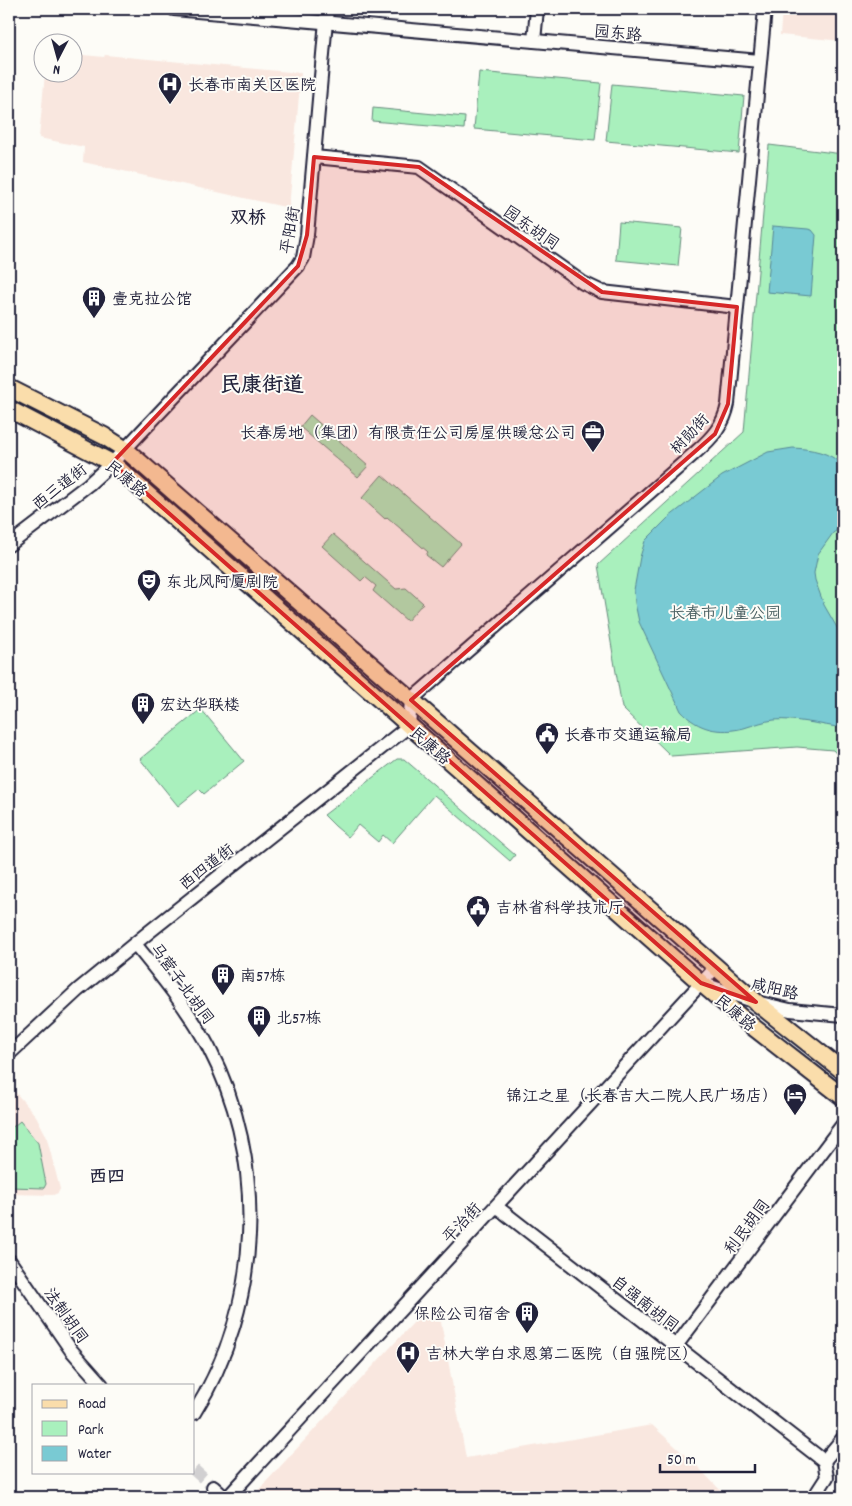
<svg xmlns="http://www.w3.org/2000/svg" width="852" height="1506" viewBox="0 0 852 1506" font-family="Dekko,'LXGW WenKai TC',sans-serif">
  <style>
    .built { fill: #f9e7df }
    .green { fill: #a9f0bd; stroke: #66897c }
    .water { fill: #79cad3; stroke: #568796 }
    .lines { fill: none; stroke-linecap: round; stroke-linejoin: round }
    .minor-tunnel { stroke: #d1d0d1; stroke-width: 12; stroke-dasharray: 12 6; stroke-linecap: butt }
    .minor-casing { stroke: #22223b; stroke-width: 16 }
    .major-casing { stroke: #22223b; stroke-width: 20 }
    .minor { stroke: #fdfcf7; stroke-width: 12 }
    .major { stroke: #faddab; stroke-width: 16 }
    .marked { fill: #d62828; fill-opacity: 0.2; stroke: #d62828; stroke-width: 4; stroke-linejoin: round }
    .labels { text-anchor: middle; stroke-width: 4; stroke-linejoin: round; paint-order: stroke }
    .street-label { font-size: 16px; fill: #22223b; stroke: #fdfcf7 }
    .poi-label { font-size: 16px; fill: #22223b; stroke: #fdfcf7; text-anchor: start }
    .park-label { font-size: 16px; fill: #4a6062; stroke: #fdfcf7 }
    .neighbourhood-label { font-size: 18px; font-weight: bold; fill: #22223b; stroke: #fdfcf7 }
    .district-label { font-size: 21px; font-weight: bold; fill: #22223b; stroke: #fdfcf7 }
  </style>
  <rect width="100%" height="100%" fill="#fdfcf7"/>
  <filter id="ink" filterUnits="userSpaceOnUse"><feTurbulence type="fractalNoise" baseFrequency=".02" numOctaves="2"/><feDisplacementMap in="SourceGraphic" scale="10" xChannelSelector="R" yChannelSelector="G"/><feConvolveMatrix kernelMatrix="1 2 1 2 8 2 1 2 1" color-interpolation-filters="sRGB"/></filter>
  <g filter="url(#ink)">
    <g class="built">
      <polygon points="782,9 843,9 843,41 780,35"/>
      <polygon points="73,54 104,57 105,55 301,73 289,208 83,162 84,147 39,138 45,73 72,72"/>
      <polygon points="9,1085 36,1116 46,1135 60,1189 58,1193 53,1195 9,1194"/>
      <polygon points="426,1309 441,1322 466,1458 652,1425 697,1466 726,1496 720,1497 252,1497"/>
    </g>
    <g class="green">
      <polygon points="479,72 601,83 595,140 474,129"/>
      <polygon points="612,84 744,96 739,153 606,141"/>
      <polygon points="373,108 465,117 464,129 372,121"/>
      <polygon points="769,145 843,154 843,761 833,750 797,747 671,756 622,708 598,565 744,432"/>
      <polygon points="619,222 682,228 678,266 616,260"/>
      <polygon points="310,415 368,466 358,477 300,427"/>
      <polygon points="382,475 461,544 441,567 426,555 428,552 387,517 385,519 362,498"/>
      <polygon points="333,534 396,589 406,588 423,603 407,621 373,591 376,586 365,577 361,581 322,546"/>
      <polygon points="201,709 244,761 204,794 199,789 178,806 140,759"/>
      <polygon points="397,759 404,759 515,855 510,861 434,795 392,843 383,835 378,842 358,825 348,837 335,826 324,815"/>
      <polygon points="20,1121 38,1143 46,1184 44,1188 9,1187 9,1130"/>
    </g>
    <g class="water">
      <polygon points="773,226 808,229 812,230 816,235 811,296 767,292"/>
      <path d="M793,448C812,449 829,452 843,465V526L833,533L818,554L814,573L815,580L824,605L843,638V728C822,725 795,718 774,720C764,721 754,725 744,728C720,734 698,730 681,711L639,622L635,603L634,590L640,557L645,541L669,517L722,476L768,452Z"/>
    </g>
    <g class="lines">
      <polyline class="minor-tunnel" points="194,1470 213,1487"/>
      <g class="minor-casing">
        <g id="minor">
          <polyline points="174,9 760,61"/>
          <polyline points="534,41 537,9"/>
          <polyline points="314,157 419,167 583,283 602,292 737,307"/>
          <polyline points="9,545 89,484 112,463 298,266 303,258 307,235 327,9"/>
          <path d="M135,944C162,977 189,1010 209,1048C268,1162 262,1305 194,1413"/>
          <polyline points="707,985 756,1002 790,1010 843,1015"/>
          <path d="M9,1054L78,990L149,932L409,726L411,700L696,452C712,438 724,425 728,404L765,9"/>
          <polyline points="497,1207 824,1461"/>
          <polyline points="9,1260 71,1350 102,1385"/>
          <polyline points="676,1346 843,1124"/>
          <polyline points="824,1461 843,1438"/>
          <polyline points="213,1487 224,1497"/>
          <polyline points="228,1497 716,967"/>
          <polyline points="814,1497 827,1477 824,1461"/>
        </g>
      </g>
      <g class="major-casing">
        <g id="major">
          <polyline points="9,388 104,436 126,450 756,1002 843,1071"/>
          <polyline points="9,409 112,463 701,983 743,1019 843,1097"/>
        </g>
      </g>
      <use href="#minor" class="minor"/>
      <use href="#major" class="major"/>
    </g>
  </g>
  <path class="marked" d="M314,157L419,167L602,292L737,307L728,404L715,434L411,700L756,1002L701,983L112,463L298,266L307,235Z"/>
  <defs>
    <g id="hospital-pin" transform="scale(1.25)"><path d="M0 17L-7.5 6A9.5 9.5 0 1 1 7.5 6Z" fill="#22223b" stroke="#fdfcf7"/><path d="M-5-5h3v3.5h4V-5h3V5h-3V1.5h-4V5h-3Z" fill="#fff"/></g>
    <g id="building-pin" transform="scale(1.25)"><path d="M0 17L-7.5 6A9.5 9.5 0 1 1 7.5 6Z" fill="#22223b" stroke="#fdfcf7"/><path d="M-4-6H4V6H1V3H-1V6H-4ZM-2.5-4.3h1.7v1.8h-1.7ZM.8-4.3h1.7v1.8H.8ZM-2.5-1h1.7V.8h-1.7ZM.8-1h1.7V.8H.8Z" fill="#fff"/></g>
    <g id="office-pin" transform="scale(1.25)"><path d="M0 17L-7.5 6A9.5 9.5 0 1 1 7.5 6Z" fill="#22223b" stroke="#fdfcf7"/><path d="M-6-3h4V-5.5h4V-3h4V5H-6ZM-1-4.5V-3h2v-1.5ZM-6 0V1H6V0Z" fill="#fff"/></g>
    <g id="theatre-pin" transform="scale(1.25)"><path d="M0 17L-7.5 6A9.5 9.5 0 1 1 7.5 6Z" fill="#22223b" stroke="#fdfcf7"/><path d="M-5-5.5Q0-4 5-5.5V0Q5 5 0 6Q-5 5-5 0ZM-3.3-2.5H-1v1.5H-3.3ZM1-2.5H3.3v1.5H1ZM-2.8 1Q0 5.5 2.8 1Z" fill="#fff"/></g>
    <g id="civic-pin" transform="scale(1.25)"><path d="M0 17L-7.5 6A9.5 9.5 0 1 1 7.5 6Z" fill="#22223b" stroke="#fdfcf7"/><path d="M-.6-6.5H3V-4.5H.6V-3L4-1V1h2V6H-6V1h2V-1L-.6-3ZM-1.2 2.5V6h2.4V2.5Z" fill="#fff"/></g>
    <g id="hotel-pin" transform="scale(1.25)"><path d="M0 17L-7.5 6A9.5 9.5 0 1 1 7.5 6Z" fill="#22223b" stroke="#fdfcf7"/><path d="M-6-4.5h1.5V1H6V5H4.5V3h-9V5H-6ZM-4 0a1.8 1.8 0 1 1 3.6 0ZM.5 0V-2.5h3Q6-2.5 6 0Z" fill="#fff"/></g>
  </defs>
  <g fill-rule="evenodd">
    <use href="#hospital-pin" x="170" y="84"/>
    <use href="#building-pin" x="94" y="298"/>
    <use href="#office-pin" x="593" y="432"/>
    <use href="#theatre-pin" x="149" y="581"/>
    <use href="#building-pin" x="143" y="704"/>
    <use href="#civic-pin" x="547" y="734"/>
    <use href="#civic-pin" x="478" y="907"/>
    <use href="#building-pin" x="223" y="975"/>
    <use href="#building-pin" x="259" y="1017"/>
    <use href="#hotel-pin" x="795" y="1095"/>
    <use href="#building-pin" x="527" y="1313"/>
    <use href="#hospital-pin" x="408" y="1353"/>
  </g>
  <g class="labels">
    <g class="street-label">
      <text transform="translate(618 32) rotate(5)" y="6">园东路</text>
      <text transform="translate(532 227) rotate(35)" y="6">园东胡同</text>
      <text transform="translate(289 230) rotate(-80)" y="6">平阳街</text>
      <text transform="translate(689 433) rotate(-47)" y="6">树勋街</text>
      <text transform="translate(127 478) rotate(39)" y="6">民康路</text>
      <text transform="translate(59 486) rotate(-38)" y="6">西三道街</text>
      <text transform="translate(431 745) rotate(41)" y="6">民康路</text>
      <text transform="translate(206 866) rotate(-38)" y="6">西四道街</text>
      <text transform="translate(183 983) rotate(54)" y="6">马营子北胡同</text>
      <text transform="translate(775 988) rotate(13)" y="6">咸阳路</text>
      <text transform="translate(736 1012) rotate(40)" y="6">民康路</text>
      <text transform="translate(461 1222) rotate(-47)" y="6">平治街</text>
      <text transform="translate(746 1226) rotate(-53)" y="6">利民胡同</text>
      <text transform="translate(646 1303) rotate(38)" y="6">自强南胡同</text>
      <text transform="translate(67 1315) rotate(55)" y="6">法制胡同</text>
    </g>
    <g class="poi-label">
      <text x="188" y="90">长春市南关区医院</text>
      <text x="112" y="304">壹克拉公馆</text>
      <text x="576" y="438" text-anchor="end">长春房地（集团）有限责任公司房屋供暖总公司</text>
      <text x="166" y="587">东北风阿厦剧院</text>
      <text x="160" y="710">宏达华联楼</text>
      <text x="564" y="740">长春市交通运输局</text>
      <text x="496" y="913">吉林省科学技术厅</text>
      <text x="240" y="981">南57栋</text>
      <text x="276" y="1023">北57栋</text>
      <text x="778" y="1101" text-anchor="end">锦江之星（长春吉大二院人民广场店）</text>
      <text x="510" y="1319" text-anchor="end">保险公司宿舍</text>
      <text x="426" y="1359">吉林大学白求恩第二医院（自强院区）</text>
    </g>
    <g class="park-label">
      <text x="725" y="618">长春市儿童公园</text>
    </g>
    <g class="neighbourhood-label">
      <text x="248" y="223">双桥</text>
      <text x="107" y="1182">西四</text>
    </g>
    <g class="district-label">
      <text x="262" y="391">民康街道</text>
    </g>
  </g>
  <rect width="852" height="1506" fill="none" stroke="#fdfcf7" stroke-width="30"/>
  <rect x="15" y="15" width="822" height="1476" fill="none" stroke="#22223b" stroke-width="2" filter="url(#ink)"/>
  <rect x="32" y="1384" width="162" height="90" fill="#fdfcf7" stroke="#a5a5ac"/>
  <rect x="42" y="1400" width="25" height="8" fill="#faddab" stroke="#a5a5ac"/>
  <text x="78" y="1408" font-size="15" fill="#22223b">Road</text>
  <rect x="42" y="1421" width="25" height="15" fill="#a9f0bd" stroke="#a5a5ac"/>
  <text x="78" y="1434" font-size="15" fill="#22223b">Park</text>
  <rect x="42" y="1446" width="25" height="15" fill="#79cad3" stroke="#a5a5ac"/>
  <text x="78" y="1458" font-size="15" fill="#22223b">Water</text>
  <g transform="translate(58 58) rotate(186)"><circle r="24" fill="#fdfcf7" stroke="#a5a5ac"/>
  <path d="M0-4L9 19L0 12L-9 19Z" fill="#22223b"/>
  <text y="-8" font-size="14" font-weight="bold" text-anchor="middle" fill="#22223b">N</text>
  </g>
  <path d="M660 1464v8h95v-8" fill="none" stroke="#22223b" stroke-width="2.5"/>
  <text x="667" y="1464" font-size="15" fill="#22223b" stroke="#fdfcf7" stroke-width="4" paint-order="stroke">50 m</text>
</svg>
